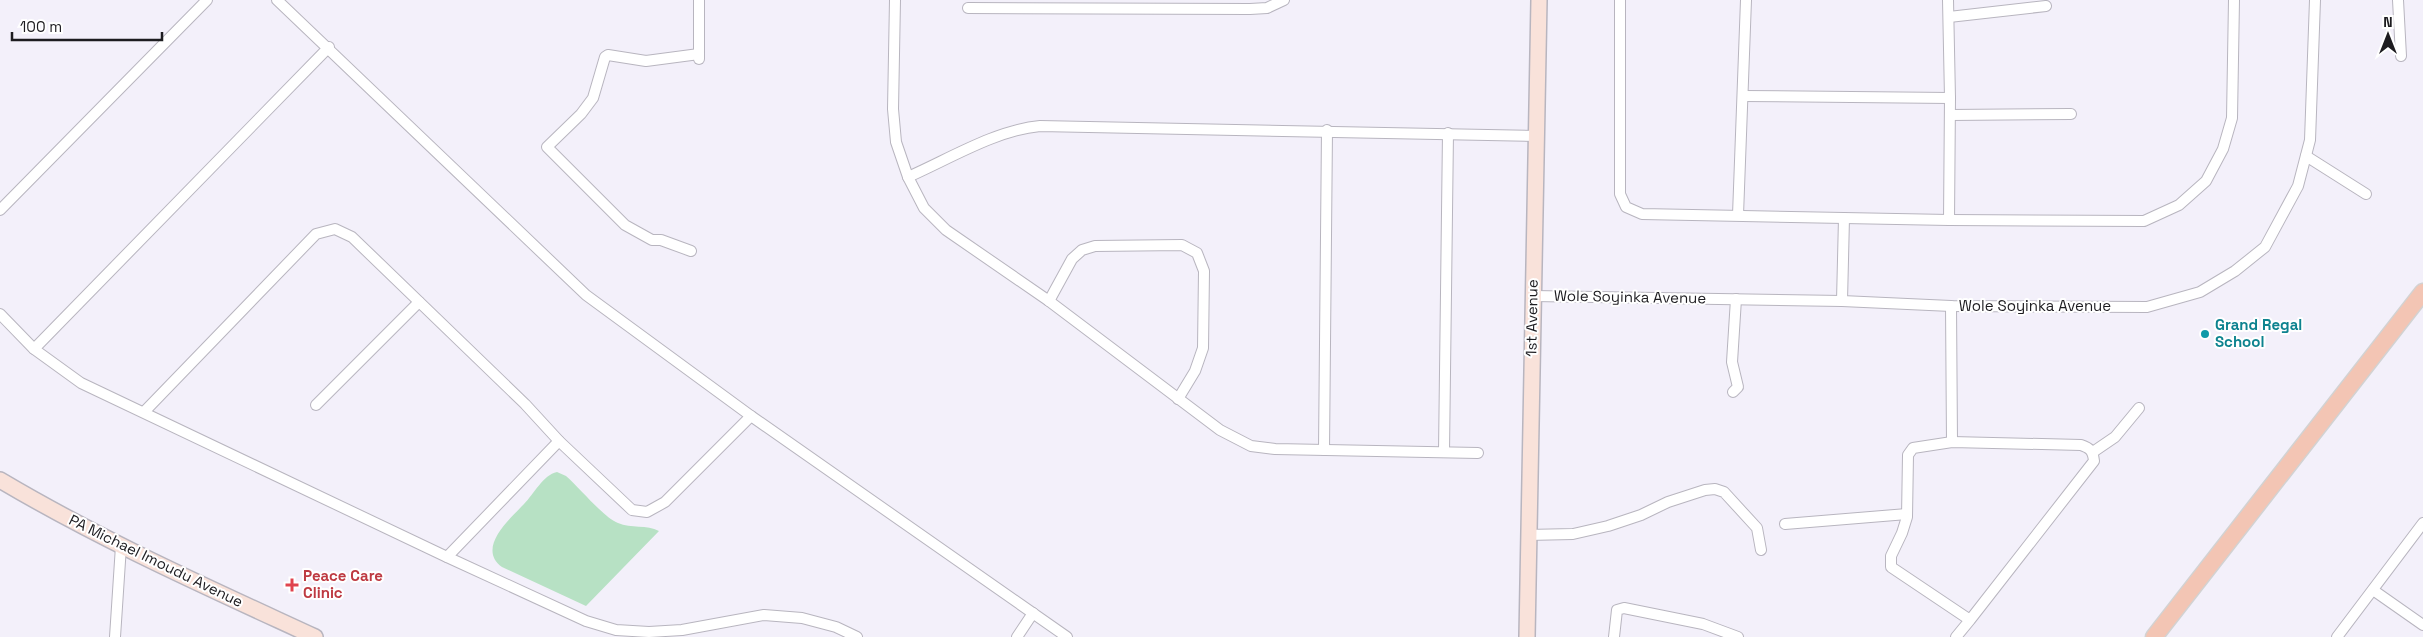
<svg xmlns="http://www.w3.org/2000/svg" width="2423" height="637" viewBox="0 0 2423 637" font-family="'Space Grotesk',sans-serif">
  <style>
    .green { fill: #b7e1c4 }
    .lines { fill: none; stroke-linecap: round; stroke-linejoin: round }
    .street-casing { stroke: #b8b5bf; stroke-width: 12 }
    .secondary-casing { stroke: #b8b5bf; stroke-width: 18 }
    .primary-casing { stroke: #d2d2d2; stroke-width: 19 }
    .street { stroke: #fff; stroke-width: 10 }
    .secondary { stroke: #f9e2da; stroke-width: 15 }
    .primary { stroke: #f3c5b4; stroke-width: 16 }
    .culture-dot { fill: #0f9aa8; stroke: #fff; stroke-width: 2 }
    .health-dot { fill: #e0444e; stroke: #fff; stroke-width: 2 }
    .labels { text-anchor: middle; stroke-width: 4; stroke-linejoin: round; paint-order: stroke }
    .street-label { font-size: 15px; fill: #1d1c20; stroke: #fff }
    .culture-label { font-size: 15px; font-weight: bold; fill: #0d838f; stroke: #fff; text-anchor: start }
    .health-label { font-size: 15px; font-weight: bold; fill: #be3a42; stroke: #fff; text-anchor: start }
  </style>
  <rect width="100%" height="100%" fill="#f3f0fa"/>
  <path class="green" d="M557,472L566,476C579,487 604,518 618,523C631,529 647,524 659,531L586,606L502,567C476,548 510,519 524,504C534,494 543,475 557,472Z"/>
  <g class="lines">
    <g class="street-casing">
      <g id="street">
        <polyline points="277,0 586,295 751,416 1067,637"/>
        <polyline points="895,0 893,109 896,142 908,177 924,208 946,230 1049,301 1220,430 1251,446 1275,449 1478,453"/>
        <polyline points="1620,0 1620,194 1626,207 1642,214 1949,220 2144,221 2179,205 2206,181 2223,149 2232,118 2234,0"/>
        <polyline points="1948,0 1950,98 1949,220"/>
        <polyline points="2398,0 2401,56"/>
        <polyline points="968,8 1250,9 1267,8 1284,0"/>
        <polyline points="1949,17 2046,6"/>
        <polyline points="699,59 699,0"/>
        <polyline points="1743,96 1950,98"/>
        <polyline points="1950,115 2071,114"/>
        <polyline points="2306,156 2366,194"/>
        <path d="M908,177C949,159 996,130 1040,126L1537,136"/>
        <polyline points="0,210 207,0"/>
        <polyline points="1738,215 1746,0"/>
        <polyline points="691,251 661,240 652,240 625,225 547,147 581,114 593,98 605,57 608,55 646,61 699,54"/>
        <polyline points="1533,296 1842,301 1951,306 2147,307 2200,292 2235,271 2265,247 2298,186 2310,140 2315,0"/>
        <polyline points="1049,301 1072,259 1082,250 1095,246 1182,245 1197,253 1204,271 1203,348 1195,371 1178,399"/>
        <polyline points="1842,301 1844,218"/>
        <polyline points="1951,306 1952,442"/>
        <polyline points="0,314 34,349 81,383 447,557 586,621 616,630 649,632 682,630 764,615 802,618 836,627 857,637"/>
        <polyline points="34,349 329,47"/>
        <polyline points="1733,392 1738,387 1732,362 1736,299"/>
        <polyline points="316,405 419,302"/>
        <polyline points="144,412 316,234 335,229 352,237 525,404 559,441 632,510 647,512 665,502 751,416"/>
        <polyline points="1324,450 1327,130"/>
        <polyline points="1444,452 1448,133"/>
        <polyline points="2093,452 2115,437 2139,408"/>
        <polyline points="1785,524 1907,514"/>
        <polyline points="1527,535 1573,534 1608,526 1641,515 1668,502 1705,490 1715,489 1724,492 1757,528 1761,550"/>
        <polyline points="447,557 559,441"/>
        <polyline points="2373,590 2423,625"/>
        <polyline points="115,637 121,546"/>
        <polyline points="1017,637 1033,613"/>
        <polyline points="1614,637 1617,610 1624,608 1703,624 1738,637"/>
        <path d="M1956,637L1970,620L2094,461C2093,451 2090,448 2081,445L1952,442L1913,448L1908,455L1907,517L1902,533L1891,556V567L1970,620"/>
        <polyline points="2337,637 2423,523"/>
      </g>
    </g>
    <g class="secondary-casing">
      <g id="secondary">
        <path d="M0,480C101,540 209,588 315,637"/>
        <polyline points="1527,637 1539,0"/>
      </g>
    </g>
    <g class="primary-casing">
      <polyline id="primary" points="2154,637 2423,292"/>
    </g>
    <use href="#street" class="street"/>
    <use href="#secondary" class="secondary"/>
    <use href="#primary" class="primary"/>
  </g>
  <circle class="culture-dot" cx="2205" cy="334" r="5"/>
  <path class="health-dot" d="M289.5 577.5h5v5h5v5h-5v5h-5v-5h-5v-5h5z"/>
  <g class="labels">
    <g class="street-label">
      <text transform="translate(1630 297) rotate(1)" y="5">Wole Soyinka Avenue</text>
      <text x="2035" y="311">Wole Soyinka Avenue</text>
      <text transform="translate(1532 318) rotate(-89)" y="5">1st Avenue</text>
      <text transform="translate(156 561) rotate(26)" y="5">PA Michael Imoudu Avenue</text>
    </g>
    <g class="culture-label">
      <text x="2215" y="330">Grand Regal<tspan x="2215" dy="17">School</tspan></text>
    </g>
    <g class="health-label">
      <text x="303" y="581">Peace Care<tspan x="303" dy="17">Clinic</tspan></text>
    </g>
  </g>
  <g transform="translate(2388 35)" stroke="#ffffff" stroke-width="4" paint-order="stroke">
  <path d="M0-4L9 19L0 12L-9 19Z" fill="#1d1c20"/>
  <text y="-8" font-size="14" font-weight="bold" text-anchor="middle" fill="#1d1c20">N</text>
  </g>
  <path d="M12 32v8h150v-8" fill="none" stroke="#1d1c20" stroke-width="2.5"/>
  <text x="20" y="32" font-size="15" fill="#1d1c20" stroke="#ffffff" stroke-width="4" paint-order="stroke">100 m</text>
</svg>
